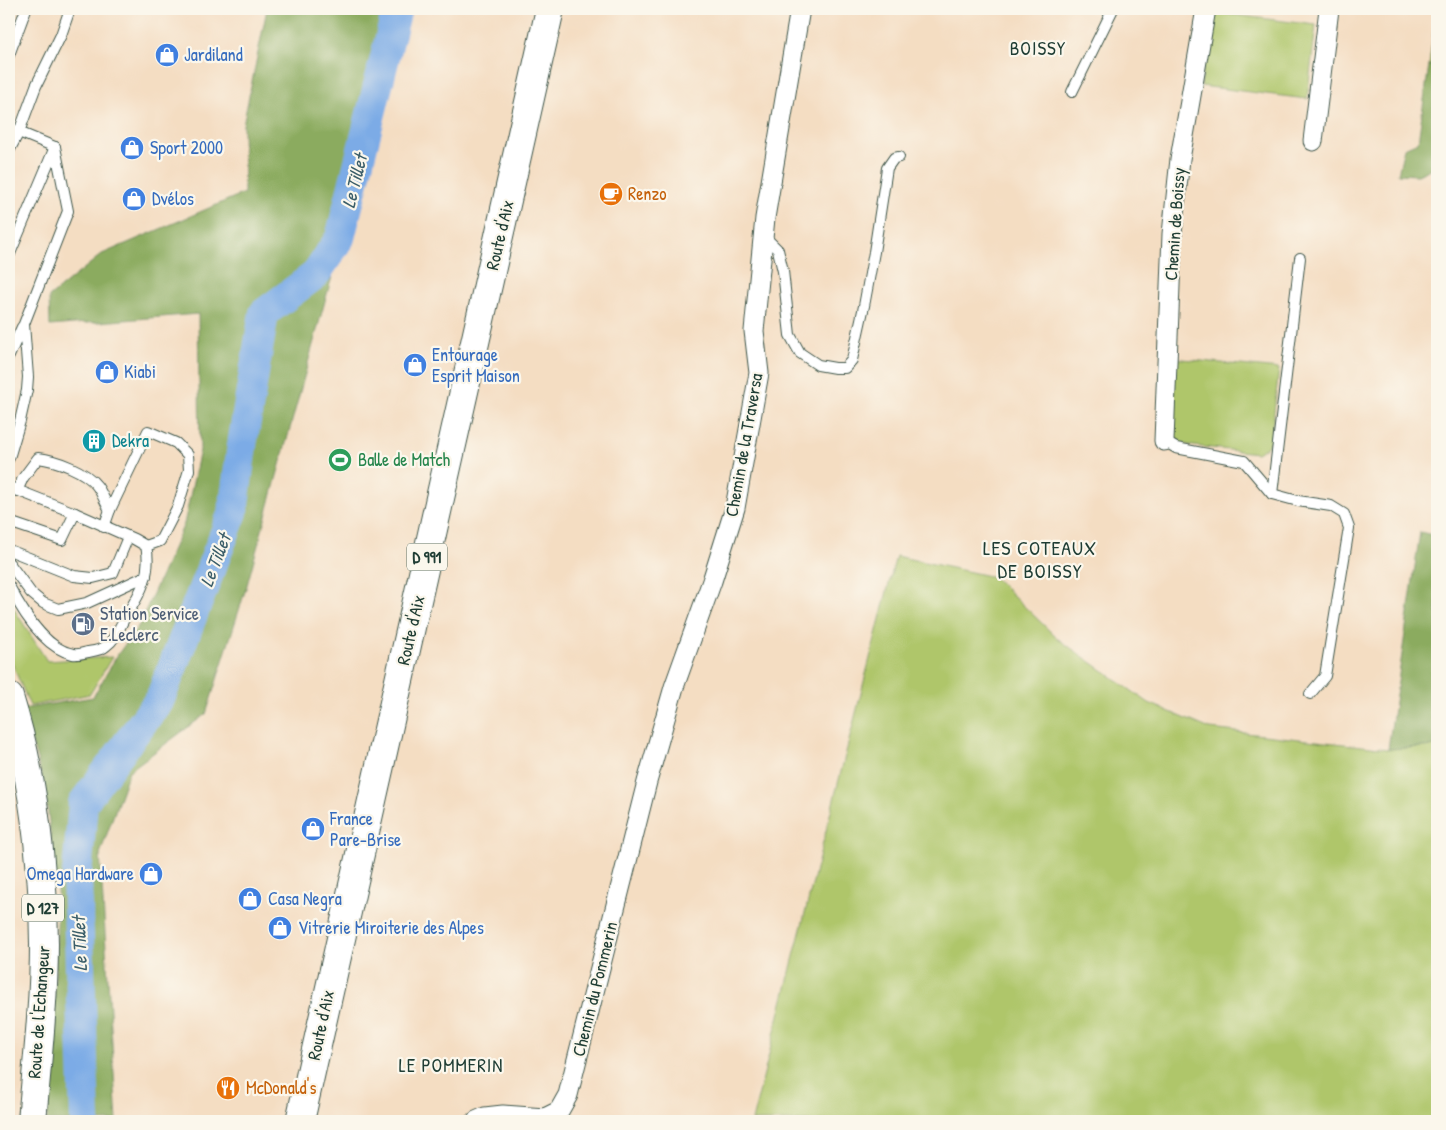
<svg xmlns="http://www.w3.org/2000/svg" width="1446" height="1130" viewBox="0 0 1446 1130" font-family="'Patrick Hand',sans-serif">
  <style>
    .green { fill: #afc66b; stroke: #678250 }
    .forest { fill: #8bab5f; stroke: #55744a }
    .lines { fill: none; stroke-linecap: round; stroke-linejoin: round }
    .river { stroke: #7babe6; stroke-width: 30 }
    .service-casing { stroke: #3f5549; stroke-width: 12 }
    .minor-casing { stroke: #3f5549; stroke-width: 21 }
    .primary-casing { stroke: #3f5549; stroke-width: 30 }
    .service { stroke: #fff; stroke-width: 10 }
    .minor { stroke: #fff; stroke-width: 19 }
    .primary { stroke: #fff; stroke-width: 28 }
    .labels { text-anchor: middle; stroke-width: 4.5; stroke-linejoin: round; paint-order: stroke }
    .shield { fill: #fbf7ec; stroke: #61756b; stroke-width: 1 }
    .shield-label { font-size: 16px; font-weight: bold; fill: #1f3d34 }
    .shop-label { font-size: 18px; fill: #366cbe; stroke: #fbf7ec; text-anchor: start }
    .food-label { font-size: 18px; fill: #c56008; stroke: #fbf7ec; text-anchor: start }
    .street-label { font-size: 18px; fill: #1f3d34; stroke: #fbf7ec }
    .culture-label { font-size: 18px; fill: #0d838f; stroke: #fbf7ec; text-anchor: start }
    .leisure-label { font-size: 18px; fill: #27864d; stroke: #fbf7ec; text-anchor: start }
    .service-label { font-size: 18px; fill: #4e5e75; stroke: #fbf7ec; text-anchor: start }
    .neighbourhood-label { font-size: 19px; letter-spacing: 1px; fill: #1f3d34; stroke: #fbf7ec }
    .water-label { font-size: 19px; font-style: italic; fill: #3b5e69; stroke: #fbf7ec }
    .quarter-label { font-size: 20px; letter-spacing: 1px; fill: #1f3d34; stroke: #fbf7ec }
  </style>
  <rect width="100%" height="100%" fill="#fbf7ec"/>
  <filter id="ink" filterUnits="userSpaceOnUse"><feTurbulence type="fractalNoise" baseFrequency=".02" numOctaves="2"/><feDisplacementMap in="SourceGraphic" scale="10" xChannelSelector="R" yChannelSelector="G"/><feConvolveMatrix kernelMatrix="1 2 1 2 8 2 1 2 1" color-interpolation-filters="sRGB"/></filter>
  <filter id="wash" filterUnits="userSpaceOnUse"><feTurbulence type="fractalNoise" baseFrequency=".0096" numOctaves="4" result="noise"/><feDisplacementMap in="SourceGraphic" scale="20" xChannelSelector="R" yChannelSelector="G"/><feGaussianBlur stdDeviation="1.12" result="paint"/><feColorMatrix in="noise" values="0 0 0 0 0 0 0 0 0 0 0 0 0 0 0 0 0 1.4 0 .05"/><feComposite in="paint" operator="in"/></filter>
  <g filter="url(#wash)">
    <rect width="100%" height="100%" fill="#f4ddc2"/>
    <g class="green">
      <polygon points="1436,9 1437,9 1437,68 1429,65"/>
      <polygon points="1210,12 1316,25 1307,99 1201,86"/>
      <polygon points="1173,358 1279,369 1271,438 1267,447 1257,453 1193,446 1183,444 1172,437"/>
      <polygon points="896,556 994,577 1058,639 1149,703 1210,729 1388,749 1437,746 1437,1121 752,1121"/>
      <polygon points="9,601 47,661 112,657 90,694 30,706 9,656"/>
    </g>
    <g class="forest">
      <polygon points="267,9 409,9 325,301 247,585 206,714 129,771 100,854 117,1121 47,1121 52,1056 58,900 45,787 22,709 93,697 118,654 139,625 184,524 200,450 198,314 50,326 49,297 102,254 244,193 243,125"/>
      <polygon points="1429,65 1437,68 1437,166 1418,175 1398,174 1404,148 1418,142"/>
      <polygon points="1420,532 1437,536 1437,746 1388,749"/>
    </g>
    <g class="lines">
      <polyline class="river" points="85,1121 77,874 83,803 160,699 233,512 242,445 264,313 315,275 340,238 397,9"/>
    </g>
  </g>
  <g filter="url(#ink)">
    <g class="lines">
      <g class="service-casing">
        <g id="service">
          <polyline points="9,55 26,9"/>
          <polyline points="1072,92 1113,9"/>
          <polyline points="9,128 55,147"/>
          <polyline points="9,151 19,132 36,86 61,35 70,9"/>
          <polyline points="763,235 778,250 783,271 790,335 800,353 818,365 835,368 845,368 852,360 864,306 874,252 887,168 894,158 899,157"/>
          <polyline points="9,256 55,147"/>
          <polyline points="9,356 22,327"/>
          <polyline points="1164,441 1176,448 1244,461 1272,494 1298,501 1331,506 1344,514 1349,528 1325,676 1310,694"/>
          <polyline points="9,458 20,421 27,390 28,377 24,324 68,211 55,147"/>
          <path d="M9,487L75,513L134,539L146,546C152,572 141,593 127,614C120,625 117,638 106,646C102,650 94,651 88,652C83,653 78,655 73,654C45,649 21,609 9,586"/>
          <path d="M17,491L23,478L38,458C56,460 86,471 97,486C102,493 105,502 110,510L104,527"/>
          <polyline points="1272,494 1300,258"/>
          <polyline points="110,510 148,431 176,443 188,455 189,470 178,506 160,541 146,546"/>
          <polyline points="9,522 62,540 75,513"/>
          <polyline points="9,550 74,576 93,578 113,573 128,537"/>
          <polyline points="9,563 31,593 43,603 58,609 87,603 146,576"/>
        </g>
      </g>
      <g class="minor-casing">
        <g id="minor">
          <polyline points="1313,141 1329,9"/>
          <polyline points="1164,441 1172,234 1180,159 1206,9"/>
          <polyline points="476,1121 485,1117 503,1115 545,1118 559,1111 568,1095 647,782 674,687 712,581 735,508 759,373 754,331 765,218 800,9"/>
        </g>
      </g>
      <g class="primary-casing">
        <g id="primary">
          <path d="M9,697C34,777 43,860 44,944C44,1003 37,1063 32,1121"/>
          <polyline points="300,1121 550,9"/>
        </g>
      </g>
      <use href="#service" class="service"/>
      <use href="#minor" class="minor"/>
      <use href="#primary" class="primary"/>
    </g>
  </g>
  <defs>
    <g id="shop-disc" transform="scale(1.25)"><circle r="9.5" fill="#3f7fe0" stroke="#fbf7ec"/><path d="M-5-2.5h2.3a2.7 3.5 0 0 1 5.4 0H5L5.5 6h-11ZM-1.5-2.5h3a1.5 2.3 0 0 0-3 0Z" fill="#fff"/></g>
    <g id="cafe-disc" transform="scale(1.25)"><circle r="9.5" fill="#e8710a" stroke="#fbf7ec"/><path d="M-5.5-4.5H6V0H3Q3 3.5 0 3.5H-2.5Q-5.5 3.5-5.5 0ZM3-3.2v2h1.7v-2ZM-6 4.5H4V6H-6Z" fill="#fff"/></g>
    <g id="building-disc" transform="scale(1.25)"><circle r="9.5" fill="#0f9aa8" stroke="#fbf7ec"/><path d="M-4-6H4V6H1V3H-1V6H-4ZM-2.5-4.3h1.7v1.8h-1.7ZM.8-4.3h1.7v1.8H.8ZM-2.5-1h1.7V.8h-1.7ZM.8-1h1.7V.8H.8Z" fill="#fff"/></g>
    <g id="stadium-disc" transform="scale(1.25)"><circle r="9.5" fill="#2e9e5b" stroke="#fbf7ec"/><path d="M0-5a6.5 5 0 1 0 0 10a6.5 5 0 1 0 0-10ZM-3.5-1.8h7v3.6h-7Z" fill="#fff"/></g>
    <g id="fuel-disc" transform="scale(1.25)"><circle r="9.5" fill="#5c6f8a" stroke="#fbf7ec"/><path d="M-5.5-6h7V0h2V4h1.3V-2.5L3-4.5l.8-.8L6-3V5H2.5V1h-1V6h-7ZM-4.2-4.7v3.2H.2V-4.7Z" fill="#fff"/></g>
    <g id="restaurant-disc" transform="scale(1.25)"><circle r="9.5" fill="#e8710a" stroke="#fbf7ec"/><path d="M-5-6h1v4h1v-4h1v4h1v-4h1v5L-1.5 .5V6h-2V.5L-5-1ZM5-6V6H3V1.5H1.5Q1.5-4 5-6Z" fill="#fff"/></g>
  </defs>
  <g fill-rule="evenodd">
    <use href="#shop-disc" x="167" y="55"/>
    <use href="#shop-disc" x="132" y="148"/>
    <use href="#cafe-disc" x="611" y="194"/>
    <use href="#shop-disc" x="134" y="199"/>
    <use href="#shop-disc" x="415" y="365"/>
    <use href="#shop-disc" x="107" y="372"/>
    <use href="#building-disc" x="94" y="441"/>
    <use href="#stadium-disc" x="340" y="460"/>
    <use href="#fuel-disc" x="83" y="624"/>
    <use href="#shop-disc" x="313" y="829"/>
    <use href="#shop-disc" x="151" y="874"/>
    <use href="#shop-disc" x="250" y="899"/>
    <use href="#shop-disc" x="280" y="928"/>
    <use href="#restaurant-disc" x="228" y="1088"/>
  </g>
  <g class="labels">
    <g class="shield">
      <rect x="407" y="543.5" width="40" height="27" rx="4"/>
      <rect x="22" y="894.5" width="42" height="27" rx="4"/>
    </g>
    <g class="shield-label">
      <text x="427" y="563">D 991</text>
      <text x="43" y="914">D 127</text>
    </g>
    <g class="shop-label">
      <text x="184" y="61">Jardiland</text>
      <text x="150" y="154">Sport 2000</text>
      <text x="152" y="205">Dvélos</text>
      <text x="432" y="361">Entourage<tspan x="432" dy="21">Esprit Maison</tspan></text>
      <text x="124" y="378">Kiabi</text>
      <text x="330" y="825">France<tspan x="330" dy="21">Pare-Brise</tspan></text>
      <text x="134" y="880" text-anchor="end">Omega Hardware</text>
      <text x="268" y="905">Casa Negra</text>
      <text x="298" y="934">Vitrerie Miroiterie des Alpes</text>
    </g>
    <g class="food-label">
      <text x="628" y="200">Renzo</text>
      <text x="246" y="1094">McDonald's</text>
    </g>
    <g class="street-label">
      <text transform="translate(1175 224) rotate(-86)" y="6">Chemin de Boissy</text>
      <text transform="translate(500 235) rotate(-77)" y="6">Route d'Aix</text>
      <text transform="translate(744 445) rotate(-80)" y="6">Chemin de la Traversa</text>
      <text transform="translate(411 630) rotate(-77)" y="6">Route d'Aix</text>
      <text transform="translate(595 989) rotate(-76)" y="6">Chemin du Pommerin</text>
      <text transform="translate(39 1012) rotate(-86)" y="6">Route de l'Echangeur</text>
      <text transform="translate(321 1025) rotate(-78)" y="6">Route d'Aix</text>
    </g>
    <g class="culture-label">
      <text x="112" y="447">Dekra</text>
    </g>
    <g class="leisure-label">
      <text x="358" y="466">Balle de Match</text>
    </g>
    <g class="service-label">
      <text x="100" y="620">Station Service<tspan x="100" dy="21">E.Leclerc</tspan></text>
    </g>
    <g class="neighbourhood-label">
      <text x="1038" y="55">BOISSY</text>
      <text x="451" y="1072">LE POMMERIN</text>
    </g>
    <g class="water-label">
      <text transform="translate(354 181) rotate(-76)" y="7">Le Tillet</text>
      <text transform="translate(215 560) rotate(-69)" y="7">Le Tillet</text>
      <text transform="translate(79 944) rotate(-92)" y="7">Le Tillet</text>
    </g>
    <g class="quarter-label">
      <text x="1040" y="555">LES COTEAUX<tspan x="1040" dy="23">DE BOISSY</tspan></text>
    </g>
  </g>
  <rect width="1446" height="1130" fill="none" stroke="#fbf7ec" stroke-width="30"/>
</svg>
